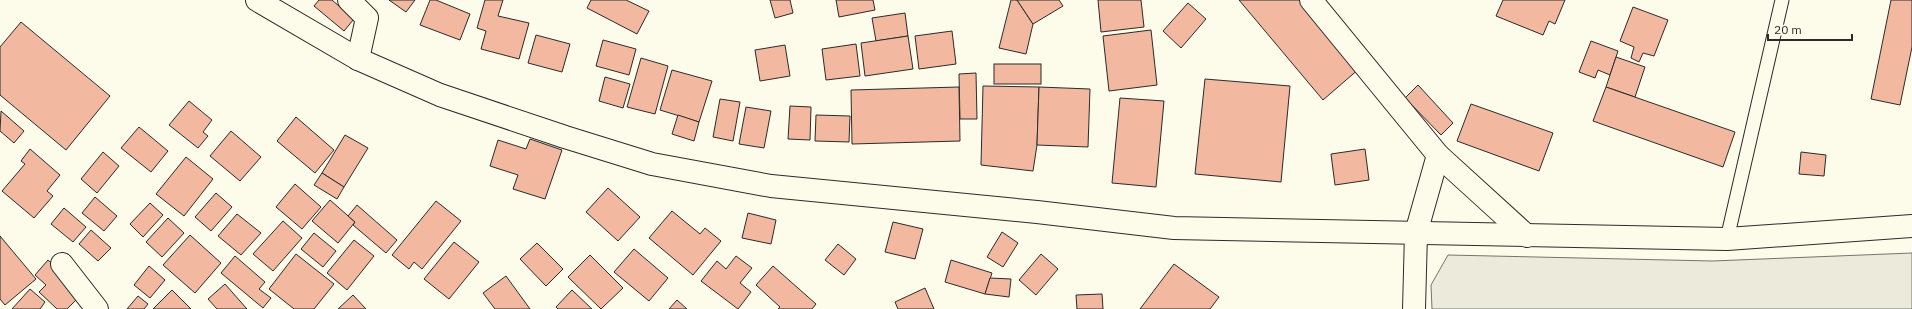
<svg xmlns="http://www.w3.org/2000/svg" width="1912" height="309" viewBox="0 0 1912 309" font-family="'IBM Plex Sans',sans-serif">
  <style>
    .green { fill: #ecebdb; stroke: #74746e }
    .building { fill: #f2b8a0; stroke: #2b2b2b }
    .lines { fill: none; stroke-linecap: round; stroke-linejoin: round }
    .lane-casing { stroke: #2b2b2b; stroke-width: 15 }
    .street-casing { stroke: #2b2b2b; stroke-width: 24 }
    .secondary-casing { stroke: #2b2b2b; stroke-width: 24 }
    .lane { stroke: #fdfbea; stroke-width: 13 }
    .street { stroke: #fdfbea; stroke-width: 22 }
    .secondary { stroke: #fdfbea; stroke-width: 22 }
  </style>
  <rect width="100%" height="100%" fill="#fdfbea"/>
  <polygon class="green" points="1912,253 1912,309 1432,309 1431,285 1448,255 1712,261"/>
  <g class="building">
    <polygon points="319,0 332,0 354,19 344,31 314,6"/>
    <polygon points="389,0 415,0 406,12"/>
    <polygon points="430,0 436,0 470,14 460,40 420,25"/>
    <polygon points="485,0 503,0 498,16 529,23 519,59 481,49 486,31 477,28"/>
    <polygon points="591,0 626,0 649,11 637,34 587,8"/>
    <polygon points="770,0 790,0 793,13 775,18"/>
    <polygon points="836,0 873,0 875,10 839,17"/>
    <polygon points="1011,0 1017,0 1033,24 1026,54 999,48"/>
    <polygon points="1017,0 1059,0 1063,6 1033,24"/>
    <polygon points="1098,0 1141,0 1144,27 1101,32"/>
    <polygon points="1239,0 1302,0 1360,68 1323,100"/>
    <polygon points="1503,0 1565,0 1555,24 1549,21 1543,35 1496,16"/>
    <polygon points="1891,0 1912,0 1912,47 1900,105 1871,99"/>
    <polygon points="1188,3 1206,19 1181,48 1163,31"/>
    <polygon points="1633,7 1668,20 1654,56 1643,53 1639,62 1631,58 1634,47 1620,41"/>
    <polygon points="905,13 908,36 876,41 872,18"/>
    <polygon points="21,22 110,96 66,150 0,95 0,47"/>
    <polygon points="1151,30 1157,85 1109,91 1103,36"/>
    <polygon points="952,31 956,64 919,69 915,36"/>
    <polygon points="536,35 570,44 562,72 528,63"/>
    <polygon points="908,36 913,69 865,76 861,43"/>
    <polygon points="603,40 636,49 629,75 596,66"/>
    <polygon points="1591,41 1618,51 1610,75 1598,70 1595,78 1579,72"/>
    <polygon points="856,44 860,76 826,80 822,49"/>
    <polygon points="785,45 790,76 760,81 755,50"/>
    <polygon points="1616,57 1645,67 1635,97 1606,87"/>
    <polygon points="641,58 668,66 655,114 627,107"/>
    <rect x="994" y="64" width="47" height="20"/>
    <polygon points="672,70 712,81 699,122 660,110"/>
    <polygon points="976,73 977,119 960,119 959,74"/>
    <polygon points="605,77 630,84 623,108 599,101"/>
    <polygon points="1205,79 1290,86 1281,182 1195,174"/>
    <polygon points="1418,85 1453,123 1441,135 1405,98"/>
    <polygon points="983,86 1039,87 1037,145 1033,171 981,165"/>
    <polygon points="959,87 960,141 852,144 851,90"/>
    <polygon points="1039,87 1090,89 1088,147 1037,145"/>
    <polygon points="1606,87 1735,132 1723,167 1593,121"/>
    <polygon points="1120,98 1164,101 1156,187 1112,183"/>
    <polygon points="720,99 740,102 733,141 713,137"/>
    <polygon points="189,101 212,120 203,132 208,136 198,148 169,125"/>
    <polygon points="1471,104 1553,133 1539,171 1457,141"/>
    <polygon points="790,106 811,107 810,140 788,139"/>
    <polygon points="746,107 771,111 764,148 739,144"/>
    <polygon points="1,111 24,131 14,143 0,131"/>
    <polygon points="678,115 699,122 694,141 672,134"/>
    <polygon points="816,115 850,116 849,142 815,141"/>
    <polygon points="296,117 334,150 315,173 277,141"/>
    <polygon points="139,127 168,151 151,172 121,148"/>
    <polygon points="231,131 261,157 240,181 210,156"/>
    <polygon points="345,135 368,148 344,187 322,173"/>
    <polygon points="530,139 562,150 545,199 513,189 518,175 490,166 498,140 526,149"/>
    <polygon points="30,149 60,175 47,191 53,196 34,218 2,191 25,164 21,161"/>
    <polygon points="1365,149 1369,180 1335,185 1331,154"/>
    <polygon points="103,152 119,166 97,193 81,179"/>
    <polygon points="1801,152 1826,155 1824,176 1799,174"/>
    <polygon points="186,157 213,179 184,216 156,194"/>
    <polygon points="322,173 344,187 337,199 314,185"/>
    <polygon points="295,184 321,207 302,229 276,207"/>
    <polygon points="608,188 640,217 618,241 586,212"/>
    <polygon points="216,193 232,207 211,231 195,217"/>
    <polygon points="95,197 117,216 104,231 82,213"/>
    <polygon points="330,200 355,222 338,243 312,221"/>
    <polygon points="436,201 461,221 422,269 414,262 409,269 392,255"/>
    <polygon points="150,203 163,215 143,237 130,224"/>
    <polygon points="357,205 397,240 386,253 353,225 355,222 348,216"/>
    <polygon points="64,208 86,227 73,242 51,224"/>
    <polygon points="672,211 700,234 705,228 721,241 693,275 649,238"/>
    <polygon points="748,213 776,220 771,244 742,238"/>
    <polygon points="237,214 261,233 241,255 218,236"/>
    <polygon points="168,218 184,233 162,257 146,242"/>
    <polygon points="283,221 302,238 273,271 253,254"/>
    <polygon points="893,222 923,229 915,259 885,252"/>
    <polygon points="91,230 111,248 98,261 79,244"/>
    <polygon points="1002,232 1018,243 1003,267 987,257"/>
    <polygon points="314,233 336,251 323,267 301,249"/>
    <polygon points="190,235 221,263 195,293 163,265"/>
    <polygon points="0,236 36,279 5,305 0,299"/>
    <polygon points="354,240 374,256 347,290 327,273"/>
    <polygon points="454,242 479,262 449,299 424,279"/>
    <polygon points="537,243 563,269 546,286 520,259"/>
    <polygon points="838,244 856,259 844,275 825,260"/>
    <polygon points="634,249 668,278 649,301 614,272"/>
    <polygon points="296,254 334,284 314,309 294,309 269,289"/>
    <polygon points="1041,254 1058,269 1036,295 1019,280"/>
    <polygon points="590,255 623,288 601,309 568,277"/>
    <polygon points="235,256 265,282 259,289 271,298 263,308 221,273"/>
    <polygon points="736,256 752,268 740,283 751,292 738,309 701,281 717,261 726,269"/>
    <polygon points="48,260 82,294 67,309 57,309 39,292 46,285 35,275"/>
    <polygon points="951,260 992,273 985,294 945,282"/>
    <polygon points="1174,264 1219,297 1210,309 1140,309"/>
    <polygon points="149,266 165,280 150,298 134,285"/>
    <polygon points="773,266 816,304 812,309 778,309 780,307 756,285"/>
    <polygon points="506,276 530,309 495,309 483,293"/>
    <polygon points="990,278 1011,279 1009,297 985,294"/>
    <polygon points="225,284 247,309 217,309 208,299"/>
    <polygon points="925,288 934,309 898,309 895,302"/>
    <polygon points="30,289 45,302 40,309 12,309"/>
    <polygon points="172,290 191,309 153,309"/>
    <polygon points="572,290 592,309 558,309 556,307"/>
    <polygon points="1102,294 1103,309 1077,309 1076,295"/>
    <polygon points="353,295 366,309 338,309"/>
    <polygon points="138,296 148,304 144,309 127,309"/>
    <polygon points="677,300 687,309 669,309"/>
  </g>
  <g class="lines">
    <g class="lane-casing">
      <polyline id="lane" points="1727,239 1782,0"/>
    </g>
    <g class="street-casing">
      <g id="street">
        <polyline points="349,0 367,18 358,59"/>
        <polyline points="1311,0 1438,155 1416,233 1414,309"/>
        <polyline points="1438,155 1527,236"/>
        <polyline points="62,264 97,309"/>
      </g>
    </g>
    <g class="secondary-casing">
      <polyline id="secondary" points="257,0 358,59 440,95 565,137 652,164 771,186 1037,212 1174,228 1727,239 1912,226"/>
    </g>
    <use href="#lane" class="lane"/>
    <use href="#street" class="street"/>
    <use href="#secondary" class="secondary"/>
  </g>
  <path d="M1768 34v6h84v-6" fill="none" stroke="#2b2b2b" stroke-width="2"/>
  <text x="1774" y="34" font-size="12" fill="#2b2b2b" stroke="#fdfbea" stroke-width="3" paint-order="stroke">20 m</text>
</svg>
